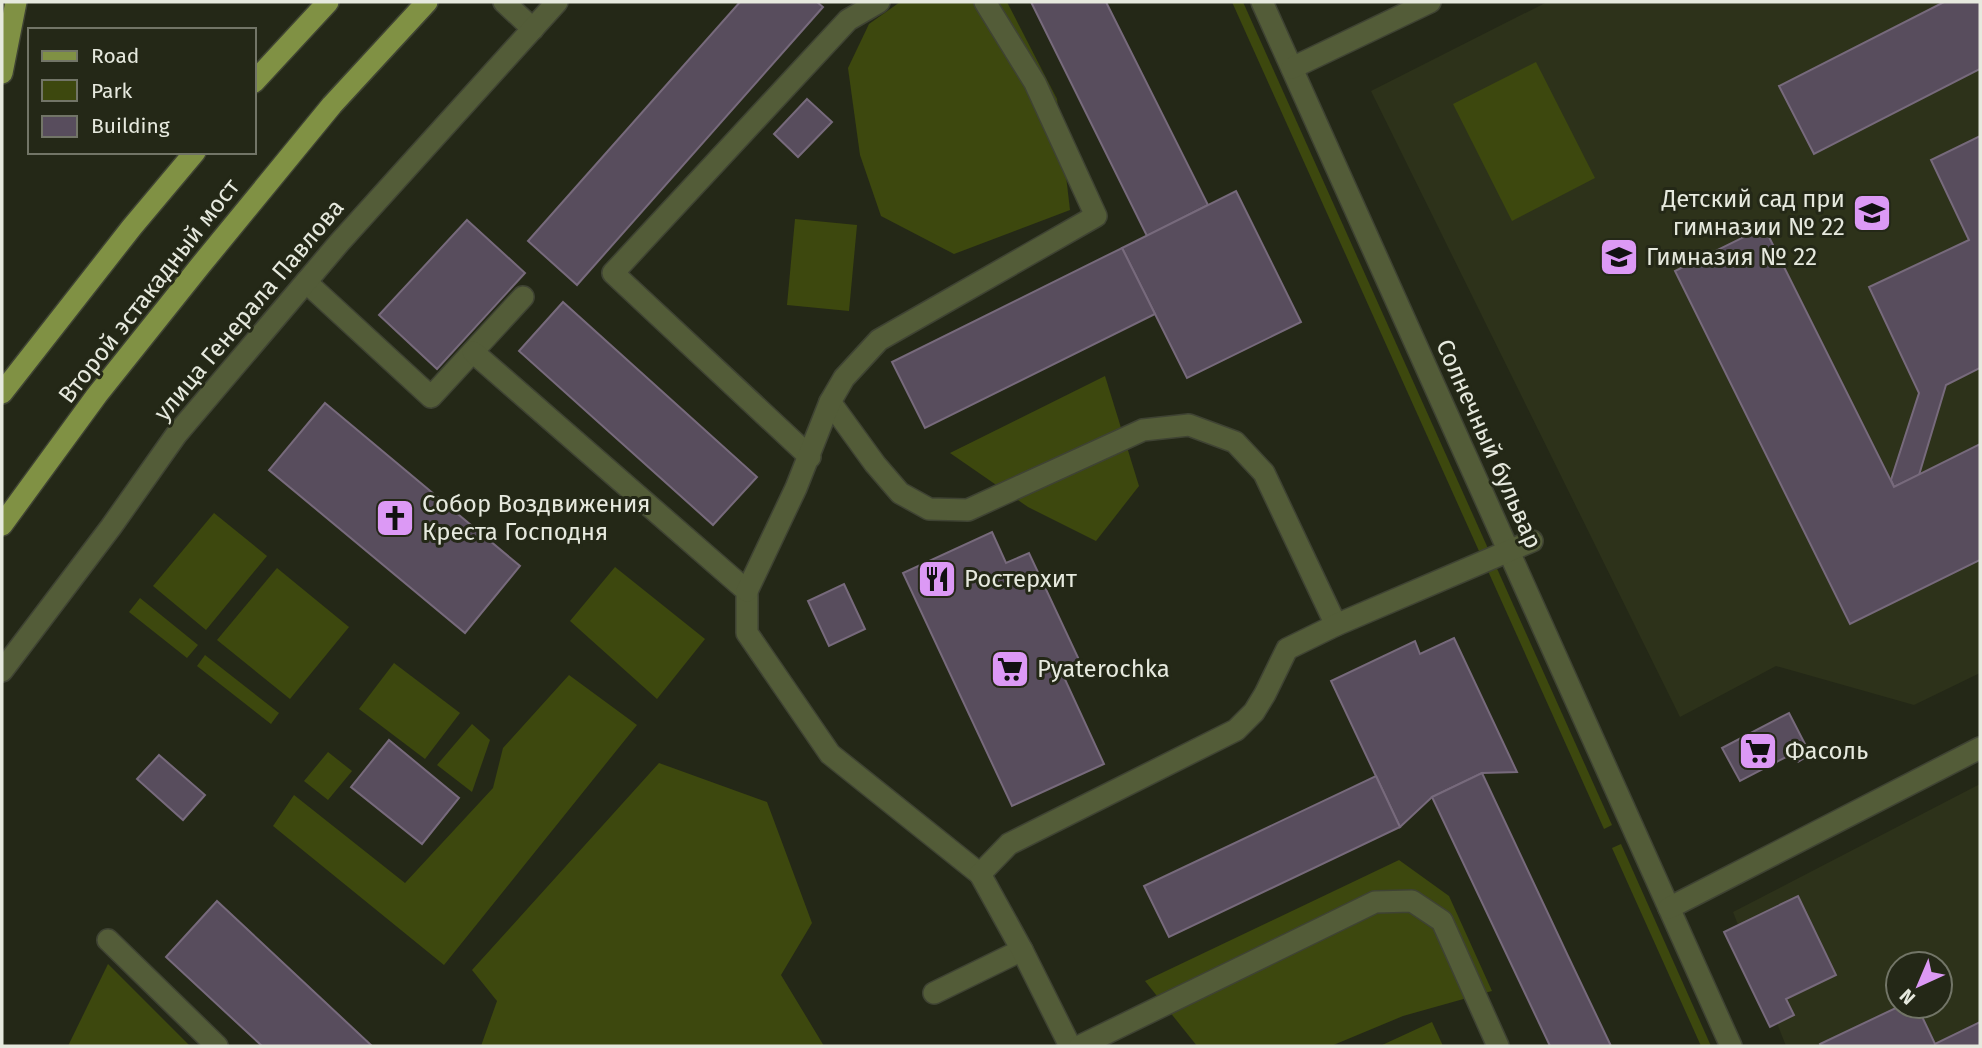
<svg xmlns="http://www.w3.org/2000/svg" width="1982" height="1048" viewBox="0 0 1982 1048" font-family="'Fira Sans',sans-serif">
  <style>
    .built { fill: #2d321a; fill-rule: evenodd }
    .green { fill: #3d480e }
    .building { fill: #584d5d; stroke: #776a7c; stroke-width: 2 }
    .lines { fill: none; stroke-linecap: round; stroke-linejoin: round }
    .minor-casing { stroke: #3f4333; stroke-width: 24 }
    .major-casing { stroke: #3f4333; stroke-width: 24 }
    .minor { stroke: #535c38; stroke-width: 21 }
    .major { stroke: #809144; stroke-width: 21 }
    .labels { text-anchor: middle; stroke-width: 6; stroke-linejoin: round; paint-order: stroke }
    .poi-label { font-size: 24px; fill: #e6e9de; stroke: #242817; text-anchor: start }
    .street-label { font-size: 24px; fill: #e6e9de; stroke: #242817 }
  </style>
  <rect width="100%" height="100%" fill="#242817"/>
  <g class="built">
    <polygon points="1547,2 1980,2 1980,673 1914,705 1776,666 1680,717 1371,91"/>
    <path d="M1980,784V1046H1786L1733,912ZM1898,964H1940V1006H1898Z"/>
  </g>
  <g class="green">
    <polygon points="900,2 1007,2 1057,99 1070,210 954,254 881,216 860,155 848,68 869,24"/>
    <polygon points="1232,2 1243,2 1612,825 1604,829"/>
    <polygon points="1536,62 1595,178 1512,221 1453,104"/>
    <polygon points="795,219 857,225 849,311 787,305"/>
    <polygon points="1105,376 1139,486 1096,541 1028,507 950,453"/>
    <polygon points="214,513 267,556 206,630 153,586"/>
    <polygon points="615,567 705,639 657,699 570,621"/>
    <polygon points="277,568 349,627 290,699 217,640"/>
    <polygon points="140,598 198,645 187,658 129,612"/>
    <polygon points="205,655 279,713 271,724 197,666"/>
    <polygon points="394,663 460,713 425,759 359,709"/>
    <polygon points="569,675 637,725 444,965 273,826 294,795 405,883 493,788 503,748"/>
    <polygon points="472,724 490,740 472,792 437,765"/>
    <polygon points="328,752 352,771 328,800 304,781"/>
    <polygon points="659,763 767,802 812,923 781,975 824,1046 481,1046 497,1001 472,970"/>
    <polygon points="1621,844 1711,1046 1701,1046 1612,848"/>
    <polygon points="1399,860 1449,896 1492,991 1403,1016 1331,1046 1197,1046 1145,981"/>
    <polygon points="108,964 190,1046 68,1046"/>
    <polygon points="1432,1022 1443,1046 1380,1046"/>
  </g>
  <g class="building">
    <polygon points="740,2 817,2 823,7 577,285 528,241"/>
    <polygon points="1031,2 1106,2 1208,205 1147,236"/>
    <polygon points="1944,2 1980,2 1980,69 1814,154 1779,86"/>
    <polygon points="807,99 832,122 798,157 774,134"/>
    <polygon points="1980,136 1980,368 1946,385 1919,475 1894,487 1891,480 1919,393 1869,287 1969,240 1931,160"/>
    <polygon points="1236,191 1301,322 1187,378 1122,248"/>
    <polygon points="467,220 525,273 437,369 379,315"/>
    <polygon points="1764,227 1894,487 1980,444 1980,560 1850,624 1675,271"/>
    <polygon points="1122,248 1155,314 925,428 892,362"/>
    <polygon points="563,302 757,477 713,525 519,351"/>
    <polygon points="325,403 520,566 465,633 269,470"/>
    <polygon points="992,532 1006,563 1029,553 1081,664 1062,673 1104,764 1012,806 903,573"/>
    <polygon points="844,584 865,629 829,646 808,601"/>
    <polygon points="1454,638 1517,772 1482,773 1432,797 1400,827 1331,681 1415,641 1420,654"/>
    <polygon points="1789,713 1806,746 1806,757 1798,762 1786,757 1740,781 1722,748"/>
    <polygon points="389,740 459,798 422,844 351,787"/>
    <polygon points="159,755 205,795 183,820 137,779"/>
    <polygon points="1482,773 1568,956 1611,1046 1550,1046 1432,797"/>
    <polygon points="1376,776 1400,827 1169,937 1144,886"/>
    <polygon points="1798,896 1836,975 1786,999 1794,1015 1770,1027 1724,932"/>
    <polygon points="217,901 372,1046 262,1046 166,957"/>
    <polygon points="1900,1006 1917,1006 1935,1044 1980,1022 1980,1046 1821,1046 1820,1044"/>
  </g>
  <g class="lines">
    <g class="minor-casing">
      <g id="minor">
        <polyline points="504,2 533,29"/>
        <polyline points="1262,2 1731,1046"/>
        <polyline points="1292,68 1430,2"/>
        <polyline points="306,282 431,397 523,297"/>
        <polyline points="473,352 747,591 747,633 830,754 980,874"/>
        <polyline points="830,402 875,464 900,493 929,509 968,510 1143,430 1189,425 1235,442 1264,473 1336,625"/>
        <polyline points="810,457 613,273 848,20 879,2"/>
        <polyline points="747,591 796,488 830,402 844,378 879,340 1096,216 1035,83 985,2"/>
        <polyline points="2,671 111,527 176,435 339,243 557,2"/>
        <polyline points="1669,908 1980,748"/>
        <polyline points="108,940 217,1046"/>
        <polyline points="934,993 1022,950"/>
        <polyline points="1070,1046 1022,950 980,874 1009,844 1236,730 1254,712 1265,694 1287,649 1336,625 1532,541"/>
        <polyline points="1080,1046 1375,902 1412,901 1442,921 1498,1046"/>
      </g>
    </g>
    <g class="major-casing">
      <g id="major">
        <polyline points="2,73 16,2"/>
        <polyline points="254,82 328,2"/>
        <polyline points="2,393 132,227 195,152"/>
        <polyline points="2,525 97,395 200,266 332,105 427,2"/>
      </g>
    </g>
    <use href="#minor" class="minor"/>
    <use href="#major" class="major"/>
  </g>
  <defs>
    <g id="school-square" transform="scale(2.0125)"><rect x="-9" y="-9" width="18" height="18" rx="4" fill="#dc99f5" stroke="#242817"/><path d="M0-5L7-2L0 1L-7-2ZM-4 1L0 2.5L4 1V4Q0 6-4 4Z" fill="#111"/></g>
    <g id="church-square" transform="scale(2.0125)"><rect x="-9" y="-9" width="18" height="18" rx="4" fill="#dc99f5" stroke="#242817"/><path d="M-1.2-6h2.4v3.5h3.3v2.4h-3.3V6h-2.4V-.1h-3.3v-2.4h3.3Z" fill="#111"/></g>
    <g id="restaurant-square" transform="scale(2.0125)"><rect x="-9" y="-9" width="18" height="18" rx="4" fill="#dc99f5" stroke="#242817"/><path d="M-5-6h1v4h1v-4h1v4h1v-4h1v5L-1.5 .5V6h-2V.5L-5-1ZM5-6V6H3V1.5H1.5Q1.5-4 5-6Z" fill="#111"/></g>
    <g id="supermarket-square" transform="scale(2.0125)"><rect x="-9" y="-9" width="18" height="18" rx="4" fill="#dc99f5" stroke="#242817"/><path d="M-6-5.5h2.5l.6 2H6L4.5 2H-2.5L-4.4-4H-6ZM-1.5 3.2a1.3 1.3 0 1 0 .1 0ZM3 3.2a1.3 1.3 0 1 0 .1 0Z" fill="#111"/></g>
  </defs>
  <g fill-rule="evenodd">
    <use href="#school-square" x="1872" y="213"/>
    <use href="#school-square" x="1619" y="257"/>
    <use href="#church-square" x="395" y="518"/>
    <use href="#restaurant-square" x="937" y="579"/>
    <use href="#supermarket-square" x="1010" y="669"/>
    <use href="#supermarket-square" x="1758" y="751"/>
  </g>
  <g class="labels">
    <g class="poi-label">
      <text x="1845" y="207" text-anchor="end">Детский сад при<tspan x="1845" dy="28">гимназии № 22</tspan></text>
      <text x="1646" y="265">Гимназия № 22</text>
      <text x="422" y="512">Собор Воздвижения<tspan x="422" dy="28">Креста Господня</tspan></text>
      <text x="964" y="587">Ростерхит</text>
      <text x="1037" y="677">Pyaterochka</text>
      <text x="1785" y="759">Фасоль</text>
    </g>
    <g class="street-label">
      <text transform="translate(149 291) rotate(-52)" y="8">Второй эстакадный мост</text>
      <text transform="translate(249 310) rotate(-50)" y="8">улица Генерала Павлова</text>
      <text transform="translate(1489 444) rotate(66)" y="8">Солнечный бульвар</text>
    </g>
  </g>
  <rect width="1982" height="1048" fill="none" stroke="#e6e9de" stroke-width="7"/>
  <rect x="28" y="28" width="228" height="126" fill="#242817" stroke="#727567" stroke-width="2"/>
  <rect x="42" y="51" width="35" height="10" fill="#809144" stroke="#727567" stroke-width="2"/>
  <text x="91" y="63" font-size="21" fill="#e6e9de">Road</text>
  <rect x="42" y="80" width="35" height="21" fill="#3d480e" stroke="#727567" stroke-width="2"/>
  <text x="91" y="98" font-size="21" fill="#e6e9de">Park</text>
  <rect x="42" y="116" width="35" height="21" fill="#584d5d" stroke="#727567" stroke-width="2"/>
  <text x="91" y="133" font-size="21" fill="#e6e9de">Building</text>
  <g transform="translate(1919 985) rotate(224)"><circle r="33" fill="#242817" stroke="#727567" stroke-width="2"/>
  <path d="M0-5L12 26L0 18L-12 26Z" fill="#dc99f5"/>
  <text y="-10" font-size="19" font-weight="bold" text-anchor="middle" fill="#e6e9de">N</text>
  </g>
</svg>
